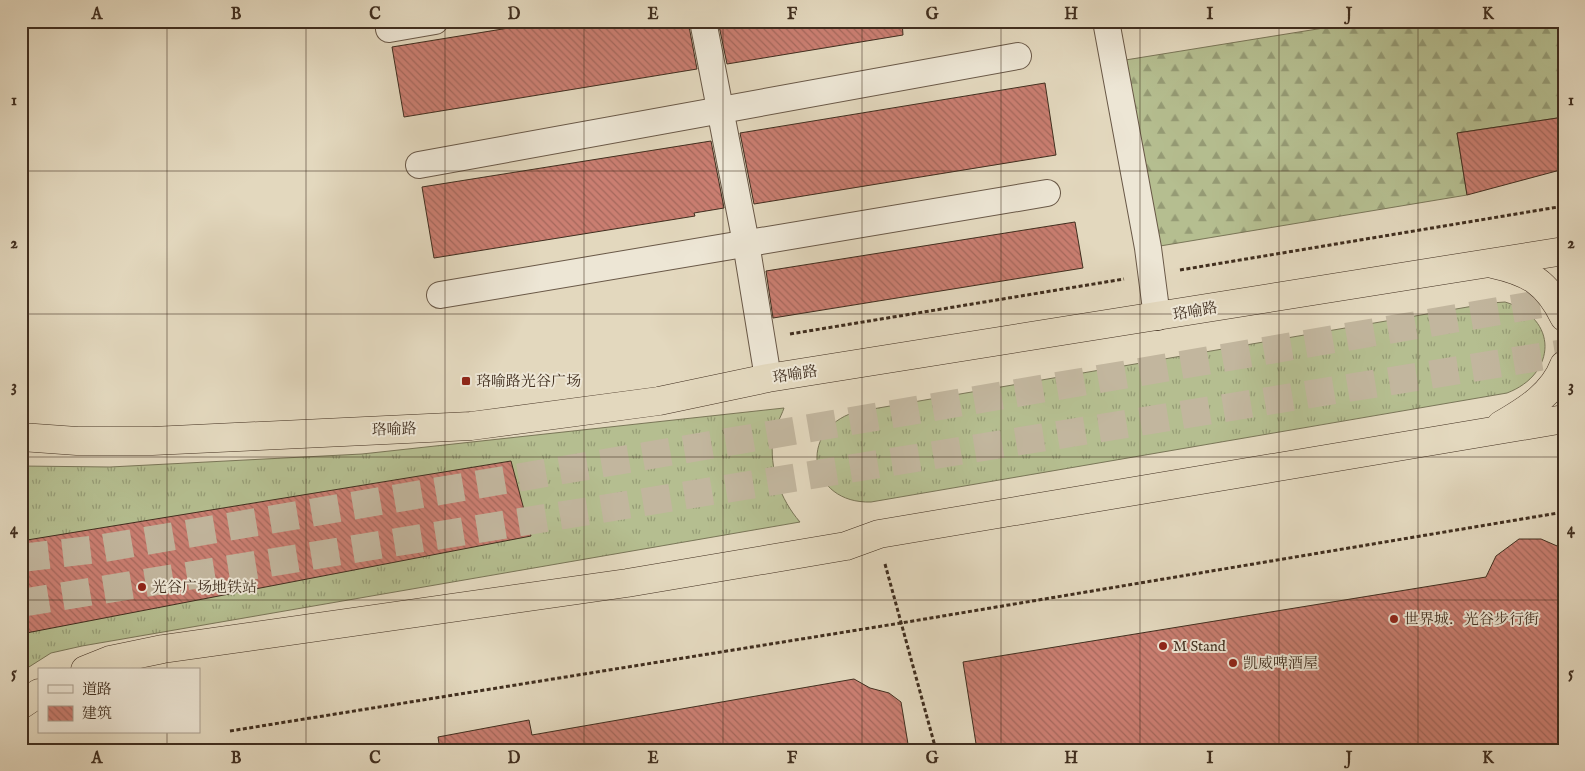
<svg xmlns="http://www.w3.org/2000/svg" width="1585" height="771" viewBox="0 0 1585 771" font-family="'IM FELL English','Noto Serif SC',serif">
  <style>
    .grass { fill: url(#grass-tufts); stroke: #7a7658 }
    .forest { fill: url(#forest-firs); stroke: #7a7658 }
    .building { fill: url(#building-back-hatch); stroke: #402e1f }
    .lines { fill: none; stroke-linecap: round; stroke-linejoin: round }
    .highway-tunnel { stroke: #c2b69e; stroke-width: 28; stroke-dasharray: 28 14; stroke-linecap: butt }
    .street-casing { stroke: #695847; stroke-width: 28 }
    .highway-casing { stroke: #402e1f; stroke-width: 29 }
    .path { stroke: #402e1f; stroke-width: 3; stroke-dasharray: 4 2.5; stroke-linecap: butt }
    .street { stroke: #ede6d5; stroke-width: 26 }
    .highway { stroke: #e3d8be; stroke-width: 28 }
    .grid { fill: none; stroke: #402e1f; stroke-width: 1; stroke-opacity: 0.55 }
    .poi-dot { fill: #8f2418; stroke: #ede6d5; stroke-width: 2 }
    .labels { text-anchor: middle; stroke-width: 4; stroke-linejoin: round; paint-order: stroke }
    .street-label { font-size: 15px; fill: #402e1f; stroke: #ede6d5 }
    .poi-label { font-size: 15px; fill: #402e1f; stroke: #ede6d5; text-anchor: start }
    .neatline { fill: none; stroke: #402e1f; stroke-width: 2 }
    .grid-label { font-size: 16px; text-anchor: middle; font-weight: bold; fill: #402e1f }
  </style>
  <defs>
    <pattern id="grass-tufts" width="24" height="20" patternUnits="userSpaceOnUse" patternTransform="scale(1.25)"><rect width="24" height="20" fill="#b5be90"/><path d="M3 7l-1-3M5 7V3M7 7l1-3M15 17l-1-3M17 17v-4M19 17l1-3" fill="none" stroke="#959b75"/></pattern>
    <pattern id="forest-firs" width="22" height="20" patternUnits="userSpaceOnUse" patternTransform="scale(1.25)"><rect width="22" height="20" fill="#b5be90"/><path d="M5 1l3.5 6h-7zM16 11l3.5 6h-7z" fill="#959b75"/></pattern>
    <pattern id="building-back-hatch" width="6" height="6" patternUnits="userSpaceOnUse" patternTransform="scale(1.25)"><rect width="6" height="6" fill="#ca7e71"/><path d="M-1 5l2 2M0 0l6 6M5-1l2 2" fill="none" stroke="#a5685c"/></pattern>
  </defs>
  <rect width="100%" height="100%" fill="#e3d8be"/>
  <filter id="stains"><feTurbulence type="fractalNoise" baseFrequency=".004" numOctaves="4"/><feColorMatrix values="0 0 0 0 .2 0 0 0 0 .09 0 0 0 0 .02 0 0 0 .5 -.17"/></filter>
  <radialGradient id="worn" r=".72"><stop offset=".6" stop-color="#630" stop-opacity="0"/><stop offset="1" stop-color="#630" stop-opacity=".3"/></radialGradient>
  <g class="grass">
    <path d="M1505,302C1559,318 1557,374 1507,393L871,502C809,504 796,431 855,412L1491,303Z"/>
    <path d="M784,408C781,417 774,428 773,438C769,468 780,499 800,522L82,646L51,653L21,672V466L110,467L362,454Z"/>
  </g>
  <polygon class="forest" points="1367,21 1564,21 1564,117 1457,133 1467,195 1148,248 1113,62"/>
  <g class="building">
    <polygon points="552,21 688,21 697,69 404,117 392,47"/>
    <polygon points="718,21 902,21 903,35 727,64"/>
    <polygon points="1045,83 1056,155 754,204 740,133"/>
    <polygon points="1564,117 1564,169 1467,195 1457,133"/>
    <polygon points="711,141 724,208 694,213 695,216 434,258 422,187"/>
    <polygon points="1075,222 1083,268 773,318 766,271"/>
    <polygon points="511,461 531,536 21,634 21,541"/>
    <polygon points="1519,539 1541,539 1564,549 1564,750 977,750 963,662 1486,577 1496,556"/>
    <polygon points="854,679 870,688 889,693 901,702 909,750 440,750 438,737 529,720 532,735"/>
  </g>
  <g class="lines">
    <g class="highway-tunnel">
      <polyline points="21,558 98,549 1564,300"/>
      <polyline points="21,603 1564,353"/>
    </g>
    <g class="street-casing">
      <g id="street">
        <polyline points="703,21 746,243 768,378"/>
        <polyline points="1106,21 1148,248 1157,317"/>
        <polyline points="389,29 435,21"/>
        <polyline points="419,165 1018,56"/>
        <polyline points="440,295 1047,193"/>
      </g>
    </g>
    <g class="highway-casing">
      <g id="highway">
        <path d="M1493,264C1529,272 1547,282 1564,317"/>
        <path d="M1501,425C1527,410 1553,394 1564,365"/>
        <polyline points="21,437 77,441 152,441 471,426 659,401 768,378 1564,251"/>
        <polyline points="85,670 110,660 163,649 627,583 846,546 879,534 1564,419"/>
        <polyline points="21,705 39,693"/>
      </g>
    </g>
    <g class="path">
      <polyline points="1180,270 1564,206"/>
      <polyline points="790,334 1124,279"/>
      <polyline points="885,564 936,750"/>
      <polyline points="230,731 901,623 1564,512"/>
    </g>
    <use href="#street" class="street"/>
    <use href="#highway" class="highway"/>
  </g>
  <path class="grid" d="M167,21V670M306,21V750M445,21V750M584,21V750M723,21V750M862,21V750M1001,21V750M1140,21V750M1279,21V750M1418,21V750M21,171H1564M21,314H1564M21,457H1564M21,600H1564M167,732V750"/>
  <g class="poi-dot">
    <rect x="461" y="376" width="10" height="10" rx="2.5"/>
    <circle cx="142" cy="587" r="5"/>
    <circle cx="1394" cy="619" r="5"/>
    <circle cx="1163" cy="646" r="5"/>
    <circle cx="1233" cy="663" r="5"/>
  </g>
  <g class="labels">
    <g class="street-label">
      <text transform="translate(1195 311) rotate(-10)" y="5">珞喻路</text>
      <text transform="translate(795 374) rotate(-9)" y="5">珞喻路</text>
      <text transform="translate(394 429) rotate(-2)" y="5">珞喻路</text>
    </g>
    <g class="poi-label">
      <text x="476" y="386">珞喻路光谷广场</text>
      <text x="152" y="592">光谷广场地铁站</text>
      <text x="1404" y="624">世界城．光谷步行街</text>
      <text x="1173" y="651">M Stand</text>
      <text x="1243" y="668">凯威啤酒屋</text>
    </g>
  </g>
  <rect width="1585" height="771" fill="none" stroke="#e3d8be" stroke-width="55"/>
  <rect x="38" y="668" width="162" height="65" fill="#ede6d5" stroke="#a89c8c"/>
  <rect x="48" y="685" width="25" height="8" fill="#ede6d5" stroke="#a89c8c"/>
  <text x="82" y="694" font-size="15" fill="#402e1f">道路</text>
  <rect x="48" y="706" width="25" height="15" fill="url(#building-back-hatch)" stroke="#a89c8c"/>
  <text x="82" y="718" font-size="15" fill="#402e1f">建筑</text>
  <rect x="28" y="28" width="1530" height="716" class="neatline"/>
  <g class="grid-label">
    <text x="97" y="19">A</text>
    <text x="236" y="19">B</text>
    <text x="375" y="19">C</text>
    <text x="514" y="19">D</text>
    <text x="653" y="19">E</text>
    <text x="792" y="19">F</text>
    <text x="932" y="19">G</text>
    <text x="1071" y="19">H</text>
    <text x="1210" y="19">I</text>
    <text x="1349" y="19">J</text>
    <text x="1488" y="19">K</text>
    <text x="14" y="105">1</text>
    <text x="1571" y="105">1</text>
    <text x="14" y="248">2</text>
    <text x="1571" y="248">2</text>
    <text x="14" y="391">3</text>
    <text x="1571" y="391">3</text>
    <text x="14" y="534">4</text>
    <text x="1571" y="534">4</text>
    <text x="14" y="678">5</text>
    <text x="1571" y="678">5</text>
    <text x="97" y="763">A</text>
    <text x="236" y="763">B</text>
    <text x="375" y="763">C</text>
    <text x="514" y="763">D</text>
    <text x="653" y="763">E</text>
    <text x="792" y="763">F</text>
    <text x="932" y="763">G</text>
    <text x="1071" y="763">H</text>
    <text x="1210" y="763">I</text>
    <text x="1349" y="763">J</text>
    <text x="1488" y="763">K</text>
  </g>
  <rect width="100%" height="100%" filter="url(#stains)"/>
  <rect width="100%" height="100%" fill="url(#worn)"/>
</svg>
